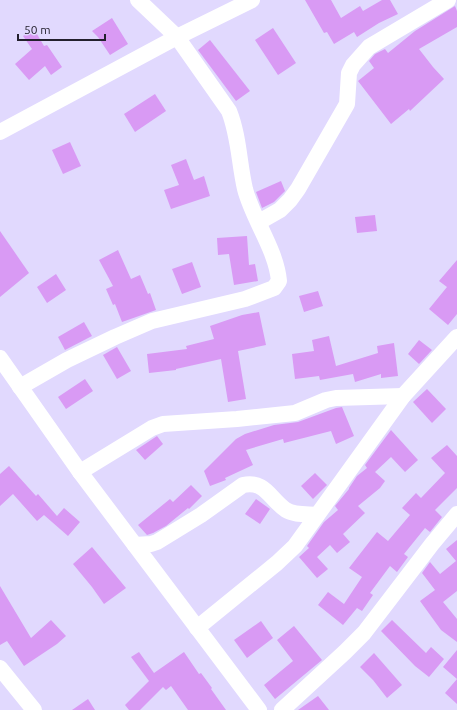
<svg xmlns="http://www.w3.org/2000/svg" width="457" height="710" viewBox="0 0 457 710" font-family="Ubuntu,sans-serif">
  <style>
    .building { fill: #d99af4 }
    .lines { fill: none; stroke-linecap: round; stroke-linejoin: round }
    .minor { stroke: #fff; stroke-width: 16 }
  </style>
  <rect width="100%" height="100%" fill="#e1d9fe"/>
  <g class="building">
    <polygon points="305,0 331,0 341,18 360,6 363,11 382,0 390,0 398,14 379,23 357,37 354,32 334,44 327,32 324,33"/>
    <polygon points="455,6 457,11 457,27 419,49 433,67 444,79 410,111 409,109 391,124 358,81 374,68 369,61 375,54 385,49 388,53 415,31"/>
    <polygon points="112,18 128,44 110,55 98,37 92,31"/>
    <polygon points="273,28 296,63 278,75 255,40"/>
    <polygon points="34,29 44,46 47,45 62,67 51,75 45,66 29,80 15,64 32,49 23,36"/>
    <polygon points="210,40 250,91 236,101 198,50"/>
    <polygon points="155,94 166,111 135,132 124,114"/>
    <polygon points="70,142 81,166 63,174 52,150"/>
    <polygon points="186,159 194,180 204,176 210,196 171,209 164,190 179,185 171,165"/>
    <polygon points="281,181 285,191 274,202 262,208 256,192"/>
    <polygon points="375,215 377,231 357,233 355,217"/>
    <polygon points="0,231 29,273 0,297"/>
    <polygon points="247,236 249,265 255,264 258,281 234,285 229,254 218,255 217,238"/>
    <polygon points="118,250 131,279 140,275 148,294 150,293 156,310 122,322 115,304 113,305 106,289 113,286 99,260"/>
    <polygon points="457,260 457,314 448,325 429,309 447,287 439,281"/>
    <polygon points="192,262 201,287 182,294 172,269"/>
    <polygon points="56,274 66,290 47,303 37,287"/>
    <polygon points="318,291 323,306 304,312 299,296"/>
    <polygon points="259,312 266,345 238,351 246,399 228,402 221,359 176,369 176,370 149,373 147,354 187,349 186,346 214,339 210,326 242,315"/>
    <polygon points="84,322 92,336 65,350 58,337"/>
    <polygon points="329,336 336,366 378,353 377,346 394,343 398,376 381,378 381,374 355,382 353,374 320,380 319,376 295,379 292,354 314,351 312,340"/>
    <polygon points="419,340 432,350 419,364 408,354"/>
    <polygon points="117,347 131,371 117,379 103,355"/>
    <polygon points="85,379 93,391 66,409 58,397"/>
    <polygon points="427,389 446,409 432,423 413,402"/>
    <polygon points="342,407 354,436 336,444 331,431 284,443 283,439 246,450 253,465 225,478 226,480 210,486 204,471 236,439 245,434 274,425 298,422 336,408"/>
    <polygon points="391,430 418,460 405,472 391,457 375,472 385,481 380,488 358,506 365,513 343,534 350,542 337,553 330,545 317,557 328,569 317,578 299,557 309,548 307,546 324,522 338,510 335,506 349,489 349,488 357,476 367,468 365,465"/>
    <polygon points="157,436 163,444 145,460 136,450"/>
    <polygon points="447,445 457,456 457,488 435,510 442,517 430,532 425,528 404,554 408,557 397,572 390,566 370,593 373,595 362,611 357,608 343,625 318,605 328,592 344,604 362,577 349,568 377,532 388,541 410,515 402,508 416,493 421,498 445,473 431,458"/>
    <polygon points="9,466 36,496 38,494 57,516 64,508 80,522 68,536 44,515 37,521 13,494 0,506 0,474"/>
    <polygon points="315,473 327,485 313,499 301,486"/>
    <polygon points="191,485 202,496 189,509 188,508 166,526 153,533 147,535 138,525 170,499 173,502"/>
    <polygon points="256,499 270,509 260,524 245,514"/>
    <polygon points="457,540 457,591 443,602 457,619 457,642 441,630 420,601 435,590 422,573 430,562 440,574 456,561 446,549"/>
    <polygon points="92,547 126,588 104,604 92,587 73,564"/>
    <polygon points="0,586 31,638 51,620 66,636 57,644 24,666 7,641 0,645"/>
    <polygon points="392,620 426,653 431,647 444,659 429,677 415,666 381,631"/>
    <polygon points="261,621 273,638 247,658 234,640"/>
    <polygon points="294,626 322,660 275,699 264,685 293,661 277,640"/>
    <polygon points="457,650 457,704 445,693 457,679 443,667"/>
    <polygon points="139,652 154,673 184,652 199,674 201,673 212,688 211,689 226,710 188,710 171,686 166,690 163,687 140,710 129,710 125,705 149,681 131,657"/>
    <polygon points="374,653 402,685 387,698 373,680 360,667"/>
    <polygon points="318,696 329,710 298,710"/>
    <polygon points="88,699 95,710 72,710"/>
  </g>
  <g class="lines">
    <g class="minor">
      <polyline points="0,132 177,37 252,0"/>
      <polyline points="259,222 280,210 290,200 298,189 347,104 349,73 353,65 369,47 448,0"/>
      <polyline points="0,358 80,472 259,710"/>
      <path d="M20,387L67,360L115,337L152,321L245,299L274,288L279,281C276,249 253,220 245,189C239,163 239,136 229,111L177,37L138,0"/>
      <polyline points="80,472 152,428 163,424 237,419 295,413 326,400 336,398 403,396"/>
      <path d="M135,545L151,544L157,542L201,515L243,485C265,480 270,499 286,510C294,515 307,514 317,515"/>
      <polyline points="197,628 277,563 295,546 403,396 457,337"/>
      <polyline points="0,668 34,710"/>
      <polyline points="282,710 345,652 364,633 432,544 457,514"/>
    </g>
  </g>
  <path d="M18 34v6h87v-6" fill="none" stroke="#23202d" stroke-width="2"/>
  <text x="24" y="34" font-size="12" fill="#23202d" stroke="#e1d9fe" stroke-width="3" paint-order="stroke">50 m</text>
</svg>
